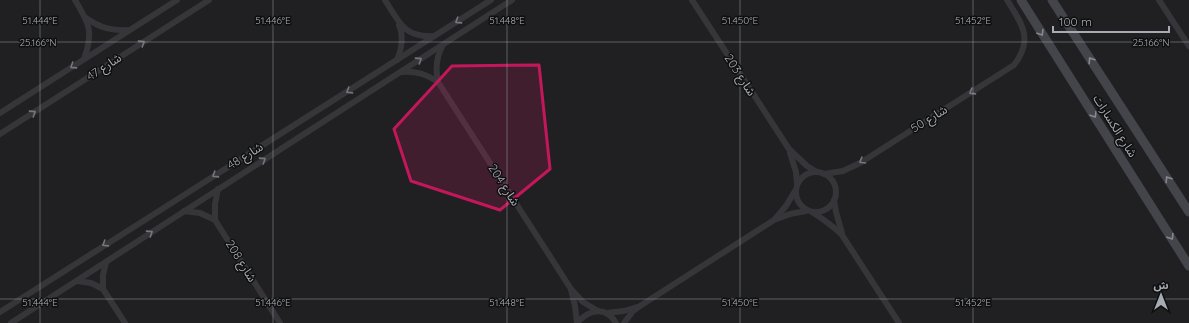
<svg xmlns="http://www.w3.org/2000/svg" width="1189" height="323" viewBox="0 0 1189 323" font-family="Quicksand,'Noto Sans Arabic',sans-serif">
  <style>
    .built { fill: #202022 }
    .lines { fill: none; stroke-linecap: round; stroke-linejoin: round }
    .street { stroke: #36363a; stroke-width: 6 }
    .secondary { stroke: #44454a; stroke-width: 9 }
    .oneway { stroke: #74777d }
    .oneway2 { stroke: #84888f }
    .marked { fill: #c2185b; fill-opacity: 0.2; stroke: #c2185b; stroke-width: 3; stroke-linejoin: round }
    .ticks { fill: none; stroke: #a7acb4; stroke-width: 1; stroke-opacity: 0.45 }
    .labels { text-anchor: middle; stroke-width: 3; stroke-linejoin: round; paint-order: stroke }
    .street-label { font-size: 12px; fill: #a7acb4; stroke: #0f0f10 }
    .ticks-label { font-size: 10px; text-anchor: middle; fill: #a7acb4; stroke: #0f0f10; stroke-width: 3; stroke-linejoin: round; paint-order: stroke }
  </style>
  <rect width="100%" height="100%" fill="#141415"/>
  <rect class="built" x="0" y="0" width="1189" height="323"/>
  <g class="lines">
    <g class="street">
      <path d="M75,0C89,23 94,32 84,59"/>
      <path d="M385,0C399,22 404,38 434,36"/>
      <polyline points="692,0 789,149 807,166 817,172"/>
      <polyline points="1159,0 1189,46"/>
      <path d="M86,18C100,28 112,31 129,30"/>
      <path d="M443,45C436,57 435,68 438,82L571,289L583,302L598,311"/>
      <path d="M397,60C402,48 404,37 399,25"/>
      <path d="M402,72C416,71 426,74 438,82"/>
      <polyline points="0,113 177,0"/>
      <polyline points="0,134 209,0"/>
      <polyline points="790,153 796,172 797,184"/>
      <circle cx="816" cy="192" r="20"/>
      <path d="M824,174L843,171L860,163L1014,65C1034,39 1022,24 1007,0"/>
      <polyline points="218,189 215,204 215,220 280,323"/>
      <polyline points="834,200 836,212 842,233"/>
      <polyline points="184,211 200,213 215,220"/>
      <path d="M812,212C823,219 833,226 842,235L899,323"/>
      <polyline points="775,219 786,206 795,191"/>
      <polyline points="106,262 103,275 103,289 125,323"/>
      <polyline points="77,281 91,283 103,289"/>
      <polyline points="571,290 575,306 577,323"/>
      <path d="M0,312C163,207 328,105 491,0"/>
      <polyline points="606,313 624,311 637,307"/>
      <polyline points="11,323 512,0"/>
      <path d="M577,323C589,309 606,306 616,323"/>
      <polyline points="624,323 633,311 640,306 774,220 790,214 806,211"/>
    </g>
    <g class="secondary">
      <polyline points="1021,0 1189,266"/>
      <polyline points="1052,0 1189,212"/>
    </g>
  </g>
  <defs><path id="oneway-chevron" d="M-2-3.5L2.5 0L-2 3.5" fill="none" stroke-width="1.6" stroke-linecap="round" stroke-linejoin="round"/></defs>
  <g class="oneway">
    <use href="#oneway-chevron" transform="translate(458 21) rotate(147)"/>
    <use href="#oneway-chevron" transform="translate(142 43) rotate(-33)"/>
    <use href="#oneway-chevron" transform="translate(419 60) rotate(-33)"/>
    <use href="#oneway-chevron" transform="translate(73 66) rotate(147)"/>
    <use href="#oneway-chevron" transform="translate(349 91) rotate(148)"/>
    <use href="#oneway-chevron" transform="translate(972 92) rotate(148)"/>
    <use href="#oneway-chevron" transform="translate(33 113) rotate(-33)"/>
    <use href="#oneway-chevron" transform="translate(263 160) rotate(-33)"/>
    <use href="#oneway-chevron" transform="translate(862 161) rotate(149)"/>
    <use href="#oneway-chevron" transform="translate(215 175) rotate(148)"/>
    <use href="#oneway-chevron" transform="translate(150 233) rotate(-33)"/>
    <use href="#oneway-chevron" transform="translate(105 244) rotate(148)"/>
  </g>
  <g class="oneway2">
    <use href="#oneway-chevron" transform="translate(1041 33) rotate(58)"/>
    <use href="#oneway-chevron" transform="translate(1091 60) rotate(-123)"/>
    <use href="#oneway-chevron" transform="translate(1094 115) rotate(58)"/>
    <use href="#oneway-chevron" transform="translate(1168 179) rotate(-123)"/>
    <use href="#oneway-chevron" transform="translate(1171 237) rotate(58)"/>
  </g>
  <path class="marked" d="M539,65L550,169L500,210L411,181L394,129L452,66Z"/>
  <path class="ticks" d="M40,0V323M273,0V323M507,0V323M740,0V323M973,0V323M0,42H1189M0,299H1189"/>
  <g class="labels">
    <g class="street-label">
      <text transform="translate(104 67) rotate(-33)" y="4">شارع 47</text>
      <text transform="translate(740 75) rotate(57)" y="4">شارع 203</text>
      <text transform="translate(929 119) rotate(-32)" y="4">شارع 50</text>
      <text transform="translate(1115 126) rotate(58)" y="4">شارع الكسارات</text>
      <text transform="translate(245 156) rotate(-32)" y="4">شارع 48</text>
      <text transform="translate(504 185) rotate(57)" y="4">شارع 204</text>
      <text transform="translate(241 261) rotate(58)" y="4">شارع 208</text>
    </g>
  </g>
  <g class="ticks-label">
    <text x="40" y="24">51.444°E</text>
    <text x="273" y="24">51.446°E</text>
    <text x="507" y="24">51.448°E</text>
    <text x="740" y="24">51.450°E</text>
    <text x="973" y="24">51.452°E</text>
    <text x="38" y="46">25.166°N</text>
    <text x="1151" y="46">25.166°N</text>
    <text x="40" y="306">51.444°E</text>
    <text x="273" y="306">51.446°E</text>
    <text x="507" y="306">51.448°E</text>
    <text x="740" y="306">51.450°E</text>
    <text x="973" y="306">51.452°E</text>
  </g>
  <g transform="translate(1161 295)" stroke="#0f0f10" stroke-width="3" paint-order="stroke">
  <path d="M0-3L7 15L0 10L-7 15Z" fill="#a7acb4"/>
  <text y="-6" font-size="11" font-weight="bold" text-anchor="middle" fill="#a7acb4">ش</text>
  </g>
  <path d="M1053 26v6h116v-6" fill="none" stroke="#a7acb4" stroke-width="2"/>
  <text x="1059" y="26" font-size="12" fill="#a7acb4" stroke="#0f0f10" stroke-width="3" paint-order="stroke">100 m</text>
</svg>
